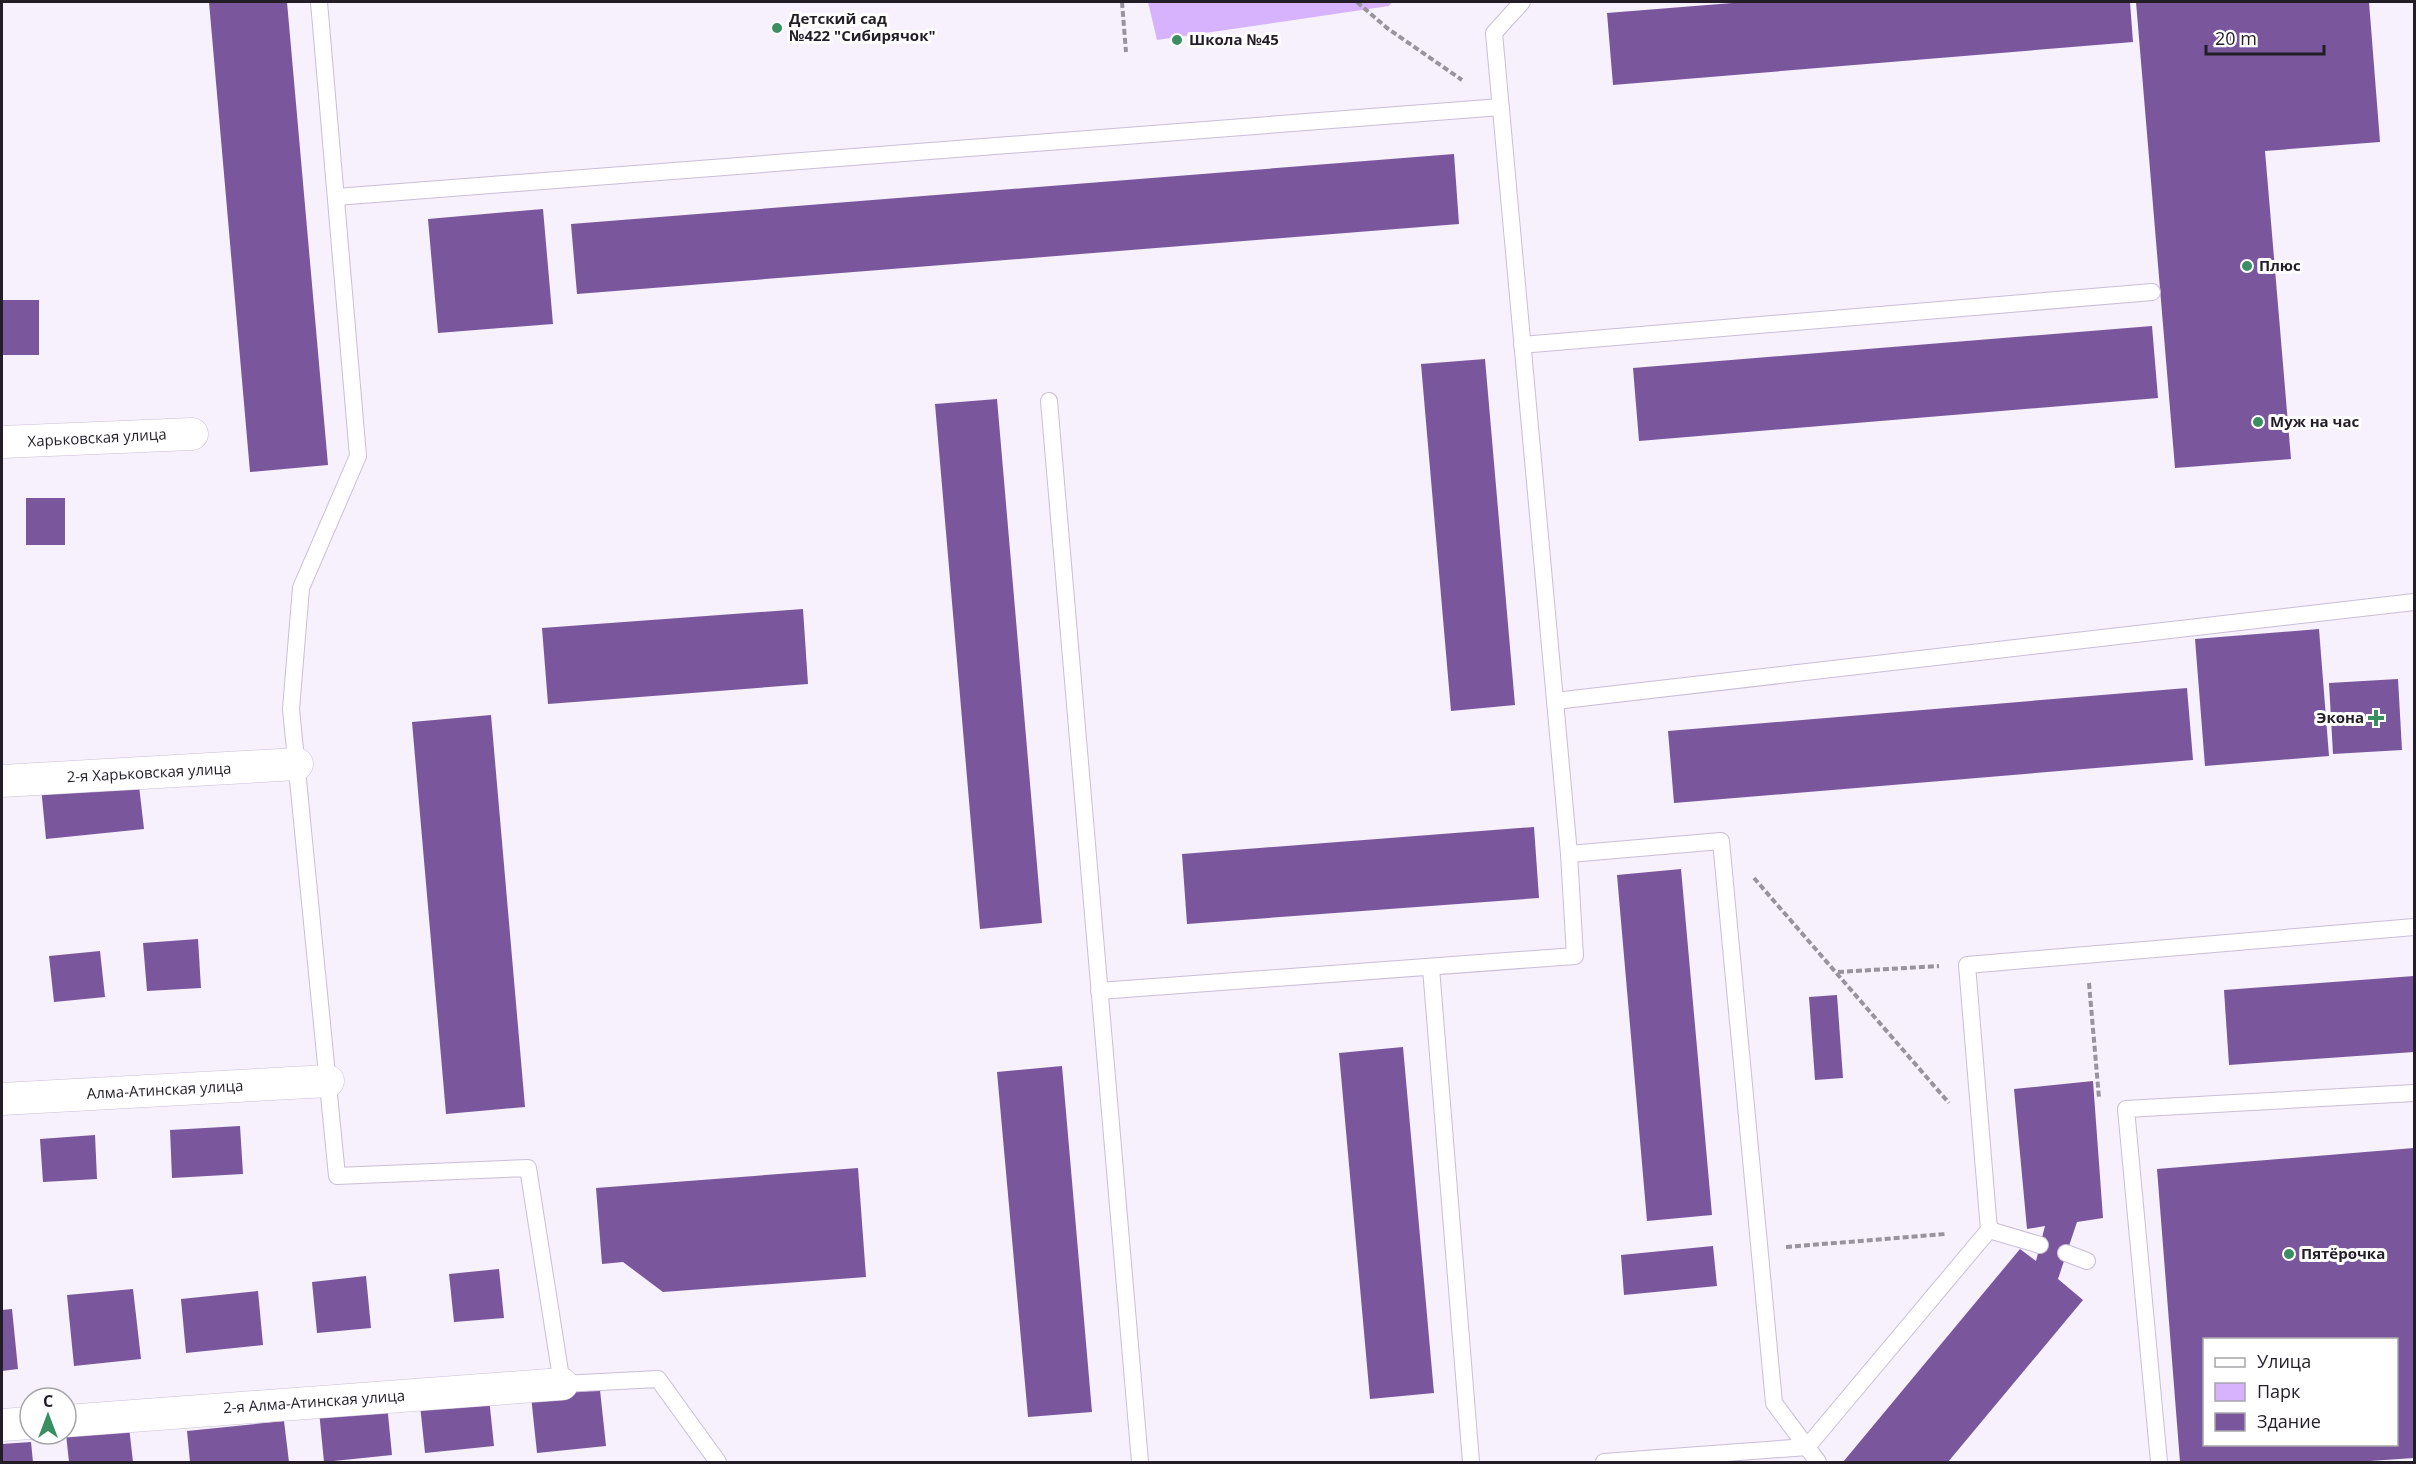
<svg xmlns="http://www.w3.org/2000/svg" width="2416" height="1464" viewBox="0 0 2416 1464" font-family="'Open Sans',sans-serif">
  <style>
    .green { fill: #d6b3fc }
    .building { fill: #7a569d; fill-rule: evenodd }
    .lines { fill: none; stroke-linecap: round; stroke-linejoin: round }
    .lane-casing { stroke: #cabed7; stroke-width: 18 }
    .street-casing { stroke: #cabed7; stroke-width: 33 }
    .path { stroke: #98939e; stroke-width: 4; stroke-dasharray: 6 3; stroke-linecap: butt }
    .lane { stroke: #fff; stroke-width: 16 }
    .street { stroke: #fff; stroke-width: 32 }
    .poi-dot { fill: #3b8e61; stroke: #fff; stroke-width: 2 }
    .labels { text-anchor: middle; stroke-width: 6; stroke-linejoin: round; paint-order: stroke }
    .poi-label { font-size: 15px; font-weight: bold; fill: #221d27; stroke: #fff; text-anchor: start }
    .street-label { font-size: 15px; fill: #221d27; stroke: #fff }
  </style>
  <rect width="100%" height="100%" fill="#f6f1fc"/>
  <polygon class="green" points="1148,2 1392,2 1389,6 1157,40"/>
  <g class="building">
    <polygon points="209,2 287,2 328,465 250,472"/>
    <polygon points="1745,2 2130,2 2133,42 1613,85 1607,13"/>
    <polygon points="2136,2 2369,2 2380,142 2265,151 2291,459 2175,468"/>
    <polygon points="1454,154 1459,224 577,294 571,224"/>
    <polygon points="543,209 553,324 438,333 428,219"/>
    <rect x="2" y="300" width="37" height="55"/>
    <polygon points="2152,326 2158,398 1639,441 1633,368"/>
    <polygon points="1485,359 1515,705 1451,711 1421,364"/>
    <polygon points="997,399 1042,923 980,929 935,404"/>
    <rect x="26" y="498" width="39" height="47"/>
    <polygon points="803,609 808,684 548,704 542,628"/>
    <polygon points="2319,629 2329,756 2205,766 2195,639"/>
    <polygon points="2398,679 2402,750 2333,754 2329,683"/>
    <polygon points="2187,688 2193,760 1674,803 1668,731"/>
    <polygon points="491,715 525,1107 446,1114 412,722"/>
    <polygon points="138,777 144,829 46,839 41,787"/>
    <polygon points="1534,827 1539,898 1187,924 1182,854"/>
    <polygon points="1681,869 1712,1215 1647,1221 1617,875"/>
    <polygon points="198,939 201,988 147,991 143,943"/>
    <polygon points="100,951 105,997 54,1002 49,956"/>
    <polygon points="2414,976 2414,1052 2229,1065 2224,990"/>
    <polygon points="1837,995 1843,1078 1815,1080 1809,997"/>
    <polygon points="1403,1047 1434,1393 1370,1399 1339,1053"/>
    <polygon points="1062,1066 1092,1412 1028,1417 997,1072"/>
    <polygon points="2093,1081 2103,1218 2077,1222 2058,1279 2083,1300 1948,1462 1843,1462 2020,1249 2036,1261 2045,1226 2027,1229 2014,1089"/>
    <polygon points="240,1126 243,1174 172,1178 170,1130"/>
    <polygon points="95,1135 97,1179 43,1182 40,1139"/>
    <path d="M2414,1148V1458L2355,1462H2180L2157,1169ZM2204,1340H2396V1444H2204Z"/>
    <polygon points="858,1168 866,1277 663,1292 623,1262 602,1264 596,1188"/>
    <polygon points="1713,1246 1717,1286 1624,1295 1621,1255"/>
    <polygon points="499,1269 504,1318 454,1322 449,1274"/>
    <polygon points="366,1276 371,1328 317,1333 312,1282"/>
    <polygon points="133,1289 141,1359 74,1366 67,1295"/>
    <polygon points="258,1291 263,1345 186,1353 181,1299"/>
    <polygon points="12,1309 18,1369 2,1371 2,1310"/>
    <polygon points="600,1390 606,1446 537,1453 531,1396"/>
    <polygon points="489,1398 494,1446 425,1453 420,1405"/>
    <polygon points="387,1404 392,1455 324,1462 319,1411"/>
    <polygon points="284,1421 289,1462 190,1462 187,1431"/>
    <polygon points="129,1427 133,1462 69,1462 66,1434"/>
    <polygon points="31,1442 33,1462 2,1462 2,1444"/>
  </g>
  <g class="lines">
    <g class="lane-casing">
      <g id="lane">
        <polyline points="319,2 358,456 301,588 291,709 337,1176 528,1168 562,1384 658,1379 718,1462"/>
        <polyline points="1522,2 1494,33 1569,854 1721,841 1774,1403 1818,1462"/>
        <polyline points="336,197 1501,107"/>
        <polyline points="1522,345 2152,292"/>
        <polyline points="1049,401 1140,1462"/>
        <polyline points="1555,701 2414,602"/>
        <polyline points="1431,968 1471,1462"/>
        <polyline points="1099,991 1575,956 1569,854"/>
        <polyline points="1989,1230 2040,1245"/>
        <polyline points="2066,1253 2087,1261"/>
        <polyline points="1604,1462 1807,1447 1989,1230 1967,965 2414,927"/>
        <polyline points="2159,1462 2126,1109 2414,1093"/>
      </g>
    </g>
    <g class="street-casing">
      <g id="street">
        <polyline points="2,442 192,434"/>
        <polyline points="2,781 297,764"/>
        <polyline points="2,1099 328,1081"/>
        <polyline points="66,1421 562,1384"/>
        <polyline points="2,1425 30,1423"/>
      </g>
    </g>
    <g class="path">
      <polyline points="1122,2 1126,52"/>
      <polyline points="1357,2 1387,28 1462,80"/>
      <polyline points="1754,878 1949,1103"/>
      <polyline points="1838,972 1939,966"/>
      <polyline points="2089,983 2099,1098"/>
      <polyline points="1786,1247 1946,1234"/>
    </g>
    <use href="#lane" class="lane"/>
    <use href="#street" class="street"/>
  </g>
  <g class="poi-dot">
    <circle cx="777" cy="28" r="6"/>
    <circle cx="1177" cy="40" r="6"/>
    <circle cx="2247" cy="266" r="6"/>
    <circle cx="2258" cy="422" r="6"/>
    <path d="M2373 709h6v6h6v6h-6v6h-6v-6h-6v-6h6z"/>
    <circle cx="2289" cy="1254" r="6"/>
  </g>
  <g class="labels">
    <g class="poi-label">
      <text x="789" y="24">Детский сад<tspan x="789" dy="17">№422 "Сибирячок"</tspan></text>
      <text x="1189" y="45">Школа №45</text>
      <text x="2259" y="271">Плюс</text>
      <text x="2270" y="427">Муж на час</text>
      <text x="2364" y="723" text-anchor="end">Экона</text>
      <text x="2301" y="1259">Пятёрочка</text>
    </g>
    <g class="street-label">
      <text transform="translate(97 438) rotate(-3)" y="5">Харьковская улица</text>
      <text transform="translate(149 773) rotate(-3)" y="5">2-я Харьковская улица</text>
      <text transform="translate(165 1090) rotate(-3)" y="5">Алма-Атинская улица</text>
      <text transform="translate(314 1402) rotate(-4)" y="5">2-я Алма-Атинская улица</text>
    </g>
  </g>
  <rect width="2416" height="1464" fill="none" stroke="#221d27" stroke-width="6"/>
  <rect x="2203" y="1338" width="195" height="108" fill="#ffffff" stroke="#a7a5a9" stroke-width="1.5"/>
  <rect x="2215" y="1358" width="30" height="9" fill="#ffffff" stroke="#a7a5a9" stroke-width="1.5"/>
  <text x="2257" y="1368" font-size="18" fill="#221d27">Улица</text>
  <rect x="2215" y="1383" width="30" height="18" fill="#d6b3fc" stroke="#a7a5a9" stroke-width="1.5"/>
  <text x="2257" y="1398" font-size="18" fill="#221d27">Парк</text>
  <rect x="2215" y="1413" width="30" height="18" fill="#7a569d" stroke="#a7a5a9" stroke-width="1.5"/>
  <text x="2257" y="1428" font-size="18" fill="#221d27">Здание</text>
  <g transform="translate(48 1416)"><circle r="28" fill="#ffffff" stroke="#a7a5a9" stroke-width="1.5"/>
  <path d="M0-4.5L10 22L0 15L-10 22Z" fill="#3b8e61"/>
  <text y="-9" font-size="16" font-weight="bold" text-anchor="middle" fill="#221d27">С</text>
  </g>
  <path d="M2206 45v9h118v-9" fill="none" stroke="#221d27" stroke-width="3"/>
  <text x="2215" y="45" font-size="18" fill="#221d27" stroke="#ffffff" stroke-width="4.5" paint-order="stroke">20 m</text>
</svg>
